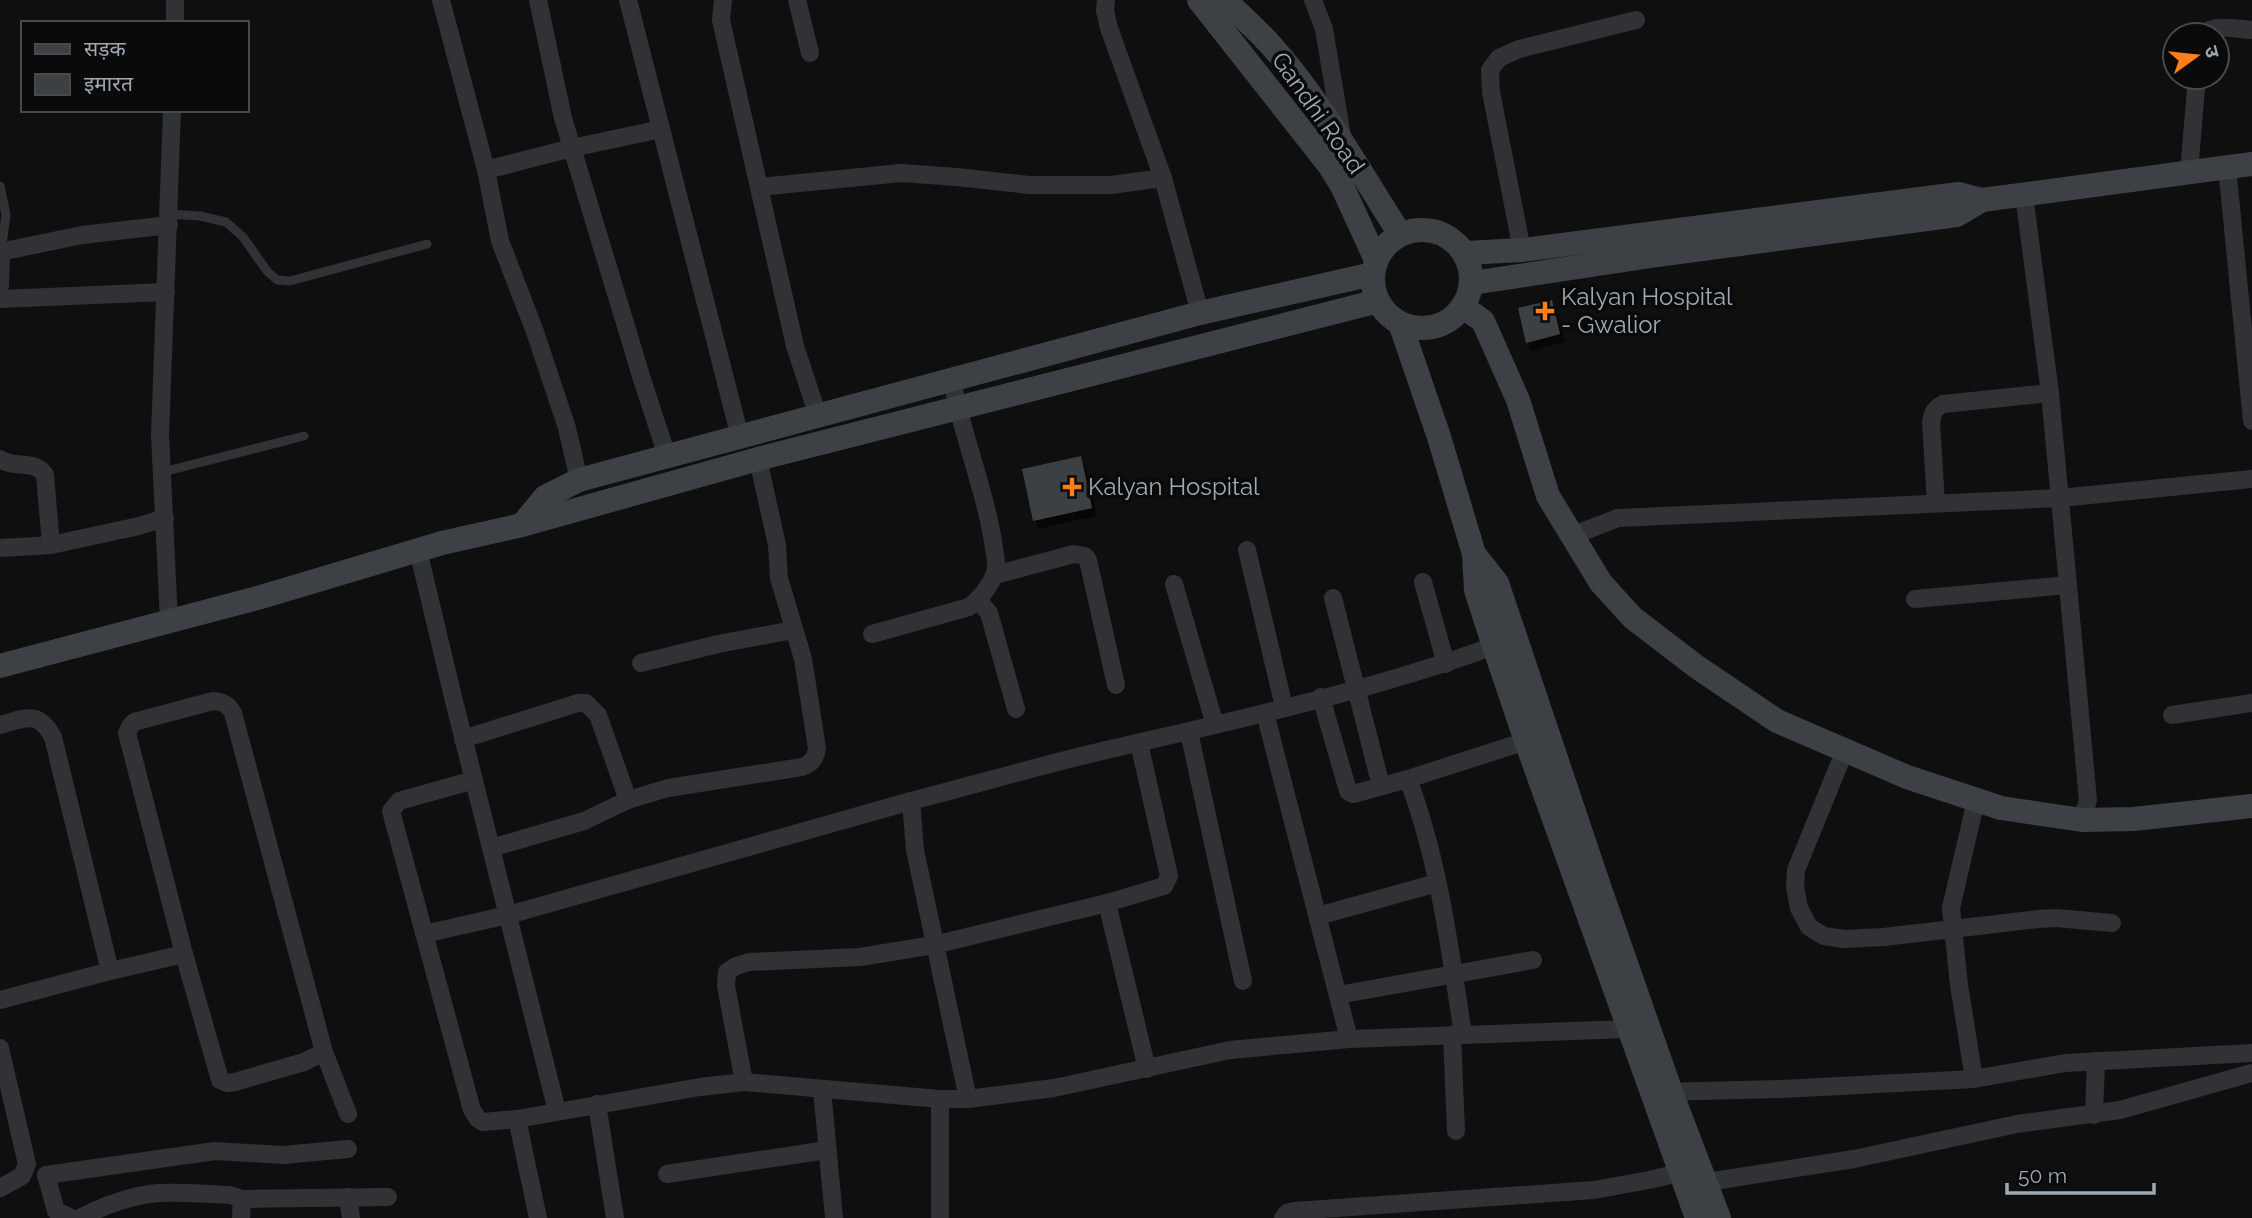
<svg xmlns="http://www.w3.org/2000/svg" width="2252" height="1218" viewBox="0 0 2252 1218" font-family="Raleway,'Noto Sans Devanagari',sans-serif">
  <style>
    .building { fill: #3d4043; filter: url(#shadow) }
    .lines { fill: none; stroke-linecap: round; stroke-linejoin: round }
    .lane { stroke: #303236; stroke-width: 9 }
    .street { stroke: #303236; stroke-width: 18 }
    .secondary { stroke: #3d4146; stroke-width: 24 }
    .poi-dot { fill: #ff7e18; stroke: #0a0a0b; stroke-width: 2.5 }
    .labels { text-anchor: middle; stroke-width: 7; stroke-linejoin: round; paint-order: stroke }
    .street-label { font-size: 24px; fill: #9ea9b3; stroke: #0a0a0b }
    .poi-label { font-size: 24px; fill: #9ea9b3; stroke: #0a0a0b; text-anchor: start }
  </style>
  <defs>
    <filter id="shadow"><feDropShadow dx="4.5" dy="8" stdDeviation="0" flood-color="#0009"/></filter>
  </defs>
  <rect width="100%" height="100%" fill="#0f0f10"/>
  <g class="building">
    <polygon points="1552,300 1560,334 1526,343 1518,308"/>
    <polygon points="1081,456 1092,508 1033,521 1022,469"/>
  </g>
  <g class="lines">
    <g class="lane">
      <polyline points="0,186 6,215 1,252"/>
      <polyline points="169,214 200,216 226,222 243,237 267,271 277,280 290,281 427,244"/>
      <polyline points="163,472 304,436"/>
    </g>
    <g class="street">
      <polyline points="441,0 486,170 500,241 534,329 567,428 579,480"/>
      <polyline points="538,0 563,118 641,376 667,456"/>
      <polyline points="628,0 740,437"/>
      <polyline points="723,0 721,20 795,346 818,416"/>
      <polyline points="797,0 810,53"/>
      <polyline points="1106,0 1105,11 1109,28 1163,178 1200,313"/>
      <polyline points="1313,0 1324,29 1342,136"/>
      <polyline points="175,23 175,0"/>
      <path d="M2202,35C2214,23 2236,29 2252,30"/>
      <polyline points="2227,167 2252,421"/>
      <polyline points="486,170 572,148 661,129"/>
      <polyline points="2189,172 2197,77"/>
      <polyline points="760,187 901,173 957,177 1029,185 1111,185 1163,178"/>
      <polyline points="2024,195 2050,393 2088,800 2082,820"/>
      <polyline points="1522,250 1491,92 1490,70 1499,58 1519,49 1636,20"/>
      <polyline points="0,252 82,235 169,225"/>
      <polyline points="0,286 1,252"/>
      <polyline points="0,299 166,292"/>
      <path d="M0,459C14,469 35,459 45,475L51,545L0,548"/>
      <path d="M1936,503L1931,422C1933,412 1934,409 1943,404L2050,393"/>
      <polyline points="1571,536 1618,518 2060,498 2252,479"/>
      <polyline points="51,545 139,526 165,518"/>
      <polyline points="418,550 453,697 557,1111"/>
      <polyline points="1247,550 1284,707"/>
      <polyline points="995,575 1074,554 1085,556 1088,560 1116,685"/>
      <polyline points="1423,582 1446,664"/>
      <polyline points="1174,584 1215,725"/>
      <polyline points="1333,598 1381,786"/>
      <polyline points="1915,599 2068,585"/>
      <polyline points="978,600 989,613 1016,709"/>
      <polyline points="169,621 160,435 172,110"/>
      <path d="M872,634L969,607C979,600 991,585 995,573C998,563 994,552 993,541C984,486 962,435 952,380"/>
      <polyline points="641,663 718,644 793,630"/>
      <polyline points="1321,697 1348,791 1353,794 1408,779 1526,741"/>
      <polyline points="1265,713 1349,1039"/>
      <polyline points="2172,715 2252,703"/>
      <path d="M0,725C26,718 38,710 53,737L110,971"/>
      <polyline points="1189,732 1243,981"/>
      <polyline points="463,739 578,703 586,703 598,715 628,800"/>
      <polyline points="1845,750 1796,870 1795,887 1799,908 1809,927 1824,936 1844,939 1884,937 2038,919 2056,918 2112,923"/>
      <path d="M1408,779C1439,861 1450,949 1463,1035"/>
      <polyline points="474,780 399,801 391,811 472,1110 478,1119 483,1122 517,1119 700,1087 744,1082 940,1099 968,1099 1054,1088 1230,1050 1349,1039 1629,1029"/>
      <path d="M491,848L584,821L628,800L668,788L802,767C812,763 815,759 817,748L803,659L779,578L777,545L758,459"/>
      <polyline points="1107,903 1147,1069"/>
      <polyline points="1318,916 1437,883"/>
      <polyline points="424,934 508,915 911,801"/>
      <polyline points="1338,995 1533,960"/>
      <polyline points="0,1000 110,971 184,954"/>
      <polyline points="1452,1035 1456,1131"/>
      <polyline points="0,1048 27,1164 22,1176 0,1188"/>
      <path d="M324,1052L304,1062L235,1082L227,1083L220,1080L184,954L127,733L131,725L134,722L213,701C223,702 228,704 233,713L324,1052L348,1114"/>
      <polyline points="1974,1079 1959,985 1951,908 1976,800"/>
      <polyline points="744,1082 726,986 727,972 736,966 749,962 860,957 934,945 1107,903 1164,886 1169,876 1139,743"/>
      <polyline points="822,1090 834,1218"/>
      <polyline points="1660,1092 1782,1089 1974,1079 2065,1063 2252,1053"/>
      <path d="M968,1099L915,850L911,801C974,785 1038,766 1102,751C1233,721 1367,692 1494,646"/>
      <polyline points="597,1104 615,1218"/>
      <polyline points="2094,1115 2096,1061"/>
      <polyline points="517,1119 538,1218"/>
      <polyline points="667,1174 827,1150"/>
      <polyline points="1707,1182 1854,1159 2017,1124 2120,1110 2252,1073"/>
      <polyline points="348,1197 351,1218"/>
      <polyline points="71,1218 56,1211 46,1175 215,1151 283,1155 348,1149"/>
      <path d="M80,1218C102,1206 133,1195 158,1193C182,1192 206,1194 230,1195L242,1199L388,1197"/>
      <polyline points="241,1218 242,1199"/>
      <polyline points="940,1218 940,1099"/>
      <polyline points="1283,1218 1287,1213 1294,1211 1594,1190 1649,1180 1691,1170"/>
    </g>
    <g class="secondary">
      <polyline points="1199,0 1329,165 1342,186 1376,260"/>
      <path d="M1225,0C1239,14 1254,27 1268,42C1320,99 1358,169 1400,234"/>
      <circle cx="1422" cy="279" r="49"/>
      <polyline points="1465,253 1522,250 1959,194 1982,200 2252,164"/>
      <polyline points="1472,283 1651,256 1957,215 1982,200"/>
      <polyline points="1463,307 1483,321 1518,400 1548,496 1601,583 1633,618 1697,667 1777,721 1907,777 2001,808 2082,820 2134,819 2252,806"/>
      <polyline points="1400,323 1439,437 1474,554 1476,590 1494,646 1526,741 1697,1218"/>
      <polyline points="522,525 545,497 579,480 1200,313 1373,274"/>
      <polyline points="1474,554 1497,583 1599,886 1671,1092 1719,1218"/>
      <polyline points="0,666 261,597 442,543 522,525 758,459 1378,301"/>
    </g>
  </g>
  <g class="poi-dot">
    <path d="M1541.5 300.5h7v7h7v7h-7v7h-7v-7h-7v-7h7z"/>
    <path d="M1068.5 476.5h7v7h7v7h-7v7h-7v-7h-7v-7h7z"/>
  </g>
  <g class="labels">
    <g class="street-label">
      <text transform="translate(1318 113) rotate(55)" y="8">Gandhi Road</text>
    </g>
    <g class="poi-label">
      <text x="1561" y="305">Kalyan Hospital<tspan x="1561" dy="28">- Gwalior</tspan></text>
      <text x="1088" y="495">Kalyan Hospital</text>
    </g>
  </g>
  <rect x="21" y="21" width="228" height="91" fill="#0a0a0b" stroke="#454a4e" stroke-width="2"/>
  <rect x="35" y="44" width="35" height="10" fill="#3d4146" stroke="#454a4e" stroke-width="2"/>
  <text x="84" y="56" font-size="21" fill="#9ea9b3">सड़क</text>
  <rect x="35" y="74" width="35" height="21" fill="#3d4043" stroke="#454a4e" stroke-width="2"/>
  <text x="84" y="91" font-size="21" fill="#9ea9b3">इमारत</text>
  <g transform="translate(2196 56) rotate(75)"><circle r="33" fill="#0a0a0b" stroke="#454a4e" stroke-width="2"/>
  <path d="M0-5L12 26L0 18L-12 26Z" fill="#ff7e18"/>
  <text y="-10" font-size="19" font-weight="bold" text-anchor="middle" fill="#9ea9b3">उ</text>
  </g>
  <path d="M2007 1183v10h147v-10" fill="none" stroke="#9ea9b3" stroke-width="3.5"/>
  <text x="2018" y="1183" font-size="21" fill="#9ea9b3" stroke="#0a0a0b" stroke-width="5" paint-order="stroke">50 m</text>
</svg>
